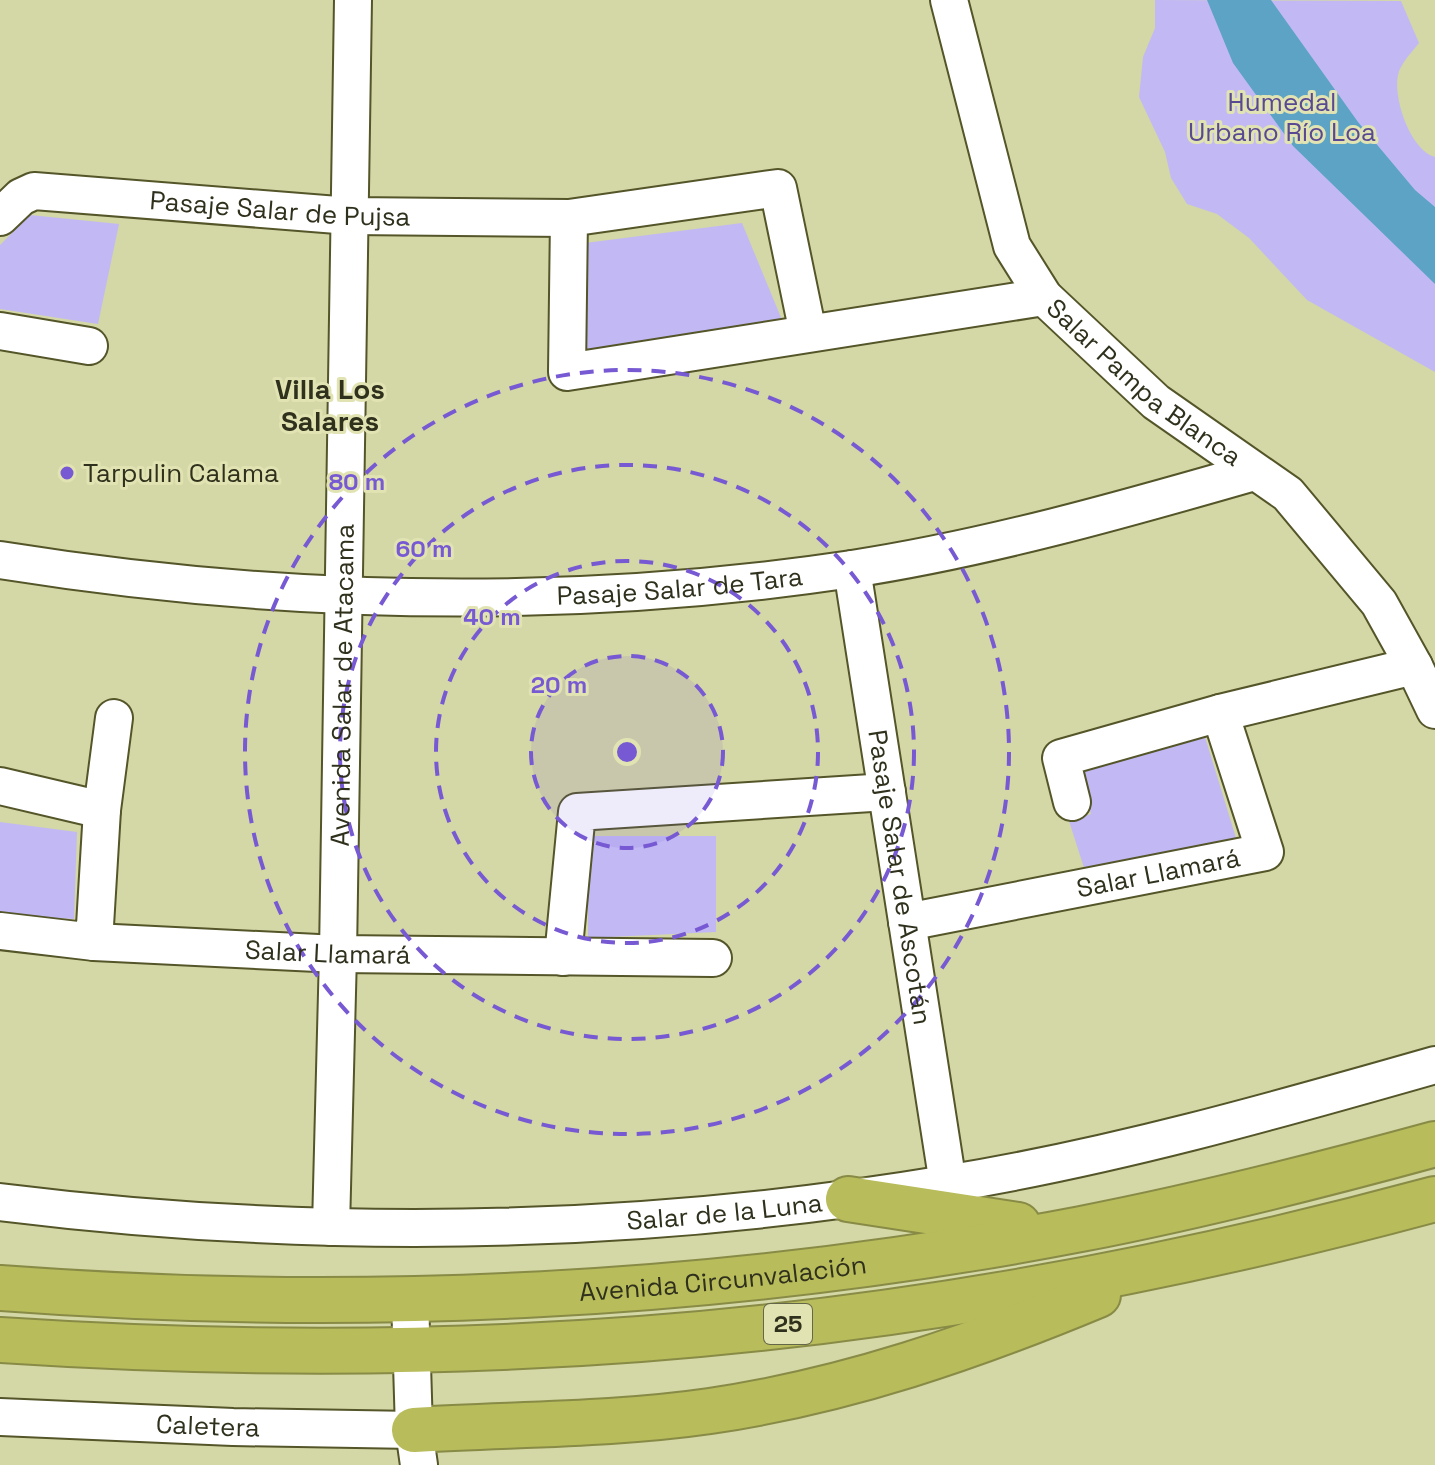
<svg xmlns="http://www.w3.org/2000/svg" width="1435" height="1465" viewBox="0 0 1435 1465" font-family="'Space Grotesk',sans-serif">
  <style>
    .green { fill: #c2b9f4 }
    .water { fill: #5ca3c5 }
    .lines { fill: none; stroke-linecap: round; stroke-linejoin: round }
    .minor-casing { stroke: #545528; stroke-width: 40 }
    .highway-casing { stroke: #888b45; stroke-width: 48 }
    .minor { stroke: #fff; stroke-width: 36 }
    .highway { stroke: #b8bc5b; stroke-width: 44 }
    .ring { fill: none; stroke: #7759d3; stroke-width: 4; stroke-dasharray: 14 10 }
    .poi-dot { fill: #7759d3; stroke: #e1e4b2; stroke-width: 3 }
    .labels { text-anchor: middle; stroke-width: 6; stroke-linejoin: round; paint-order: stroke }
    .shield { fill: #e1e4b2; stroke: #65674a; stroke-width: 2 }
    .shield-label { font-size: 24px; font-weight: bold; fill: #30311d }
    .park-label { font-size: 26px; fill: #594993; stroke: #e1e4b2 }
    .street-label { font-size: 26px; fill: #30311d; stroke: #e1e4b2 }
    .poi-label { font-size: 26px; fill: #30311d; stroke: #e1e4b2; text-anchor: start }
    .neighbourhood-label { font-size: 28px; font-weight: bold; fill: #30311d; stroke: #e1e4b2 }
    .centre { fill: #7759d3; stroke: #e1e4b2; stroke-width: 4 }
    .ring-label { font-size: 24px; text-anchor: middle; font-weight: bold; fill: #7759d3; stroke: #e1e4b2; stroke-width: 6; stroke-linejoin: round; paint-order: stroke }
  </style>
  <rect width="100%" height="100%" fill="#d4d7a6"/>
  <g class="green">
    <path d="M1155,0L1401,1L1419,43C1412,52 1400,64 1398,75C1393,98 1410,150 1435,157V372L1307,300L1249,238L1217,214L1187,204L1171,178L1165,152L1139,97L1143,57L1155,28Z"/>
    <polygon points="30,215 119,224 98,324 0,309 0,245"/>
    <polygon points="742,223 782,320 583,352 585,243"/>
    <polygon points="1205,737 1236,838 1086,874 1069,821 1091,814 1079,768"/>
    <polygon points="0,822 77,832 74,919 0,915"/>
    <polygon points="588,836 716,836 716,932 588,938"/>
  </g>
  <polygon class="water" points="1207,0 1271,0 1358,122 1415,190 1435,207 1435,284 1293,146 1233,63"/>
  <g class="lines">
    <g class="minor-casing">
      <g id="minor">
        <path id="s1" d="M949,0L1012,246L1044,297L1156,402L1288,494L1379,603L1414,666L1435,710"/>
        <path id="s2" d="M0,217L21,197L34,191L350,216L569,218L778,188L808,333"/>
        <polyline points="569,218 567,372 1044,297"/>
        <polyline points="0,331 89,346"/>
        <path id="s3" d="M0,560C281,605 570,611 852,569C988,548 1122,510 1254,472"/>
        <path id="s4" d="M852,569L948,1184"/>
        <polyline points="0,786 102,810"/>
        <polyline points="1072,802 1061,758 1220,713 1414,666"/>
        <path id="s5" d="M907,922L1265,852L1220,713"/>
        <polyline points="0,931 94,942 102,810 114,718"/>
        <path id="s6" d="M94,942L338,954L713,958"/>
        <polyline points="563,957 577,812 887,792"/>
        <path id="s7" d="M0,1202C314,1241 634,1236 946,1184C1112,1157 1274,1111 1435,1065"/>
        <path id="s8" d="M331,1227L338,954L353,0"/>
        <polyline points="410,1298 414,1430 419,1465"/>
        <path id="s9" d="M0,1417L233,1427L414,1430"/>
      </g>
    </g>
    <g class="highway-casing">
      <g id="highway">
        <polyline points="848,1199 1018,1225"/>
        <path id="s10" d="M0,1288C359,1315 727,1297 1081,1229C1200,1206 1318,1176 1435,1144"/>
        <path d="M0,1340C213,1354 428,1355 640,1339C908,1319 1176,1269 1435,1199"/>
        <path d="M414,1430C513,1424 613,1425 710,1411C846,1391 973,1347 1098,1295"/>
      </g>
    </g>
    <use href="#minor" class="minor"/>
    <use href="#highway" class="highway"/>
  </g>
  <circle cx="627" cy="752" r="96" fill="#7759d3" fill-opacity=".12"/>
  <g class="ring">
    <circle cx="627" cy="752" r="96"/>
    <circle cx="627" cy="752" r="191"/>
    <circle cx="627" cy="752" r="287"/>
    <circle cx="627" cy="752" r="382"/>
  </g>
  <circle class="poi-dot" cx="67" cy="473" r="8"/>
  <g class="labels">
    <rect class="shield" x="764" y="1304" width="48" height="40" rx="6"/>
    <g class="shield-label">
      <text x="788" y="1332">25</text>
    </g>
    <g class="park-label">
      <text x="1282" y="111">Humedal<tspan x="1282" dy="30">Urbano Río Loa</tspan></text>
    </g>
    <g class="street-label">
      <text dy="9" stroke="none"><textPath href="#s2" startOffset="290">Pasaje Salar de Pujsa</textPath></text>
      <text dy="9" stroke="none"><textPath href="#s1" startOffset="446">Salar Pampa Blanca</textPath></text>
      <text dy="9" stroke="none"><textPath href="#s3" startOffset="682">Pasaje Salar de Tara</textPath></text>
      <text dy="9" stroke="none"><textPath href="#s8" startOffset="542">Avenida Salar de Atacama</textPath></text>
      <text dy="9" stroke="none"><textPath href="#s5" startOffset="256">Salar Llamará</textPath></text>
      <text dy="9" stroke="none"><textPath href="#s4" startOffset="312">Pasaje Salar de Ascotán</textPath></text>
      <text dy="9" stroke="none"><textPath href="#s6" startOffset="234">Salar Llamará</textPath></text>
      <text dy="9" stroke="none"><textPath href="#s7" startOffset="726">Salar de la Luna</textPath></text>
      <text dy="9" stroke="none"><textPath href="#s10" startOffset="724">Avenida Circunvalación</textPath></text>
      <text dy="9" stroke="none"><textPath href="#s9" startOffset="208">Caletera</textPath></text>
    </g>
    <g class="poi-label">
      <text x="83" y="482">Tarpulin Calama</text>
    </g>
    <g class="neighbourhood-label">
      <text x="330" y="399">Villa Los<tspan x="330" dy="32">Salares</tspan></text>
    </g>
  </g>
  <circle cx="627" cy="752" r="12" class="centre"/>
  <g class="ring-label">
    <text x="357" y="490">80 m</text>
    <text x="424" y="557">60 m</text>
    <text x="492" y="625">40 m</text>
    <text x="559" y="693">20 m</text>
  </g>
</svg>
